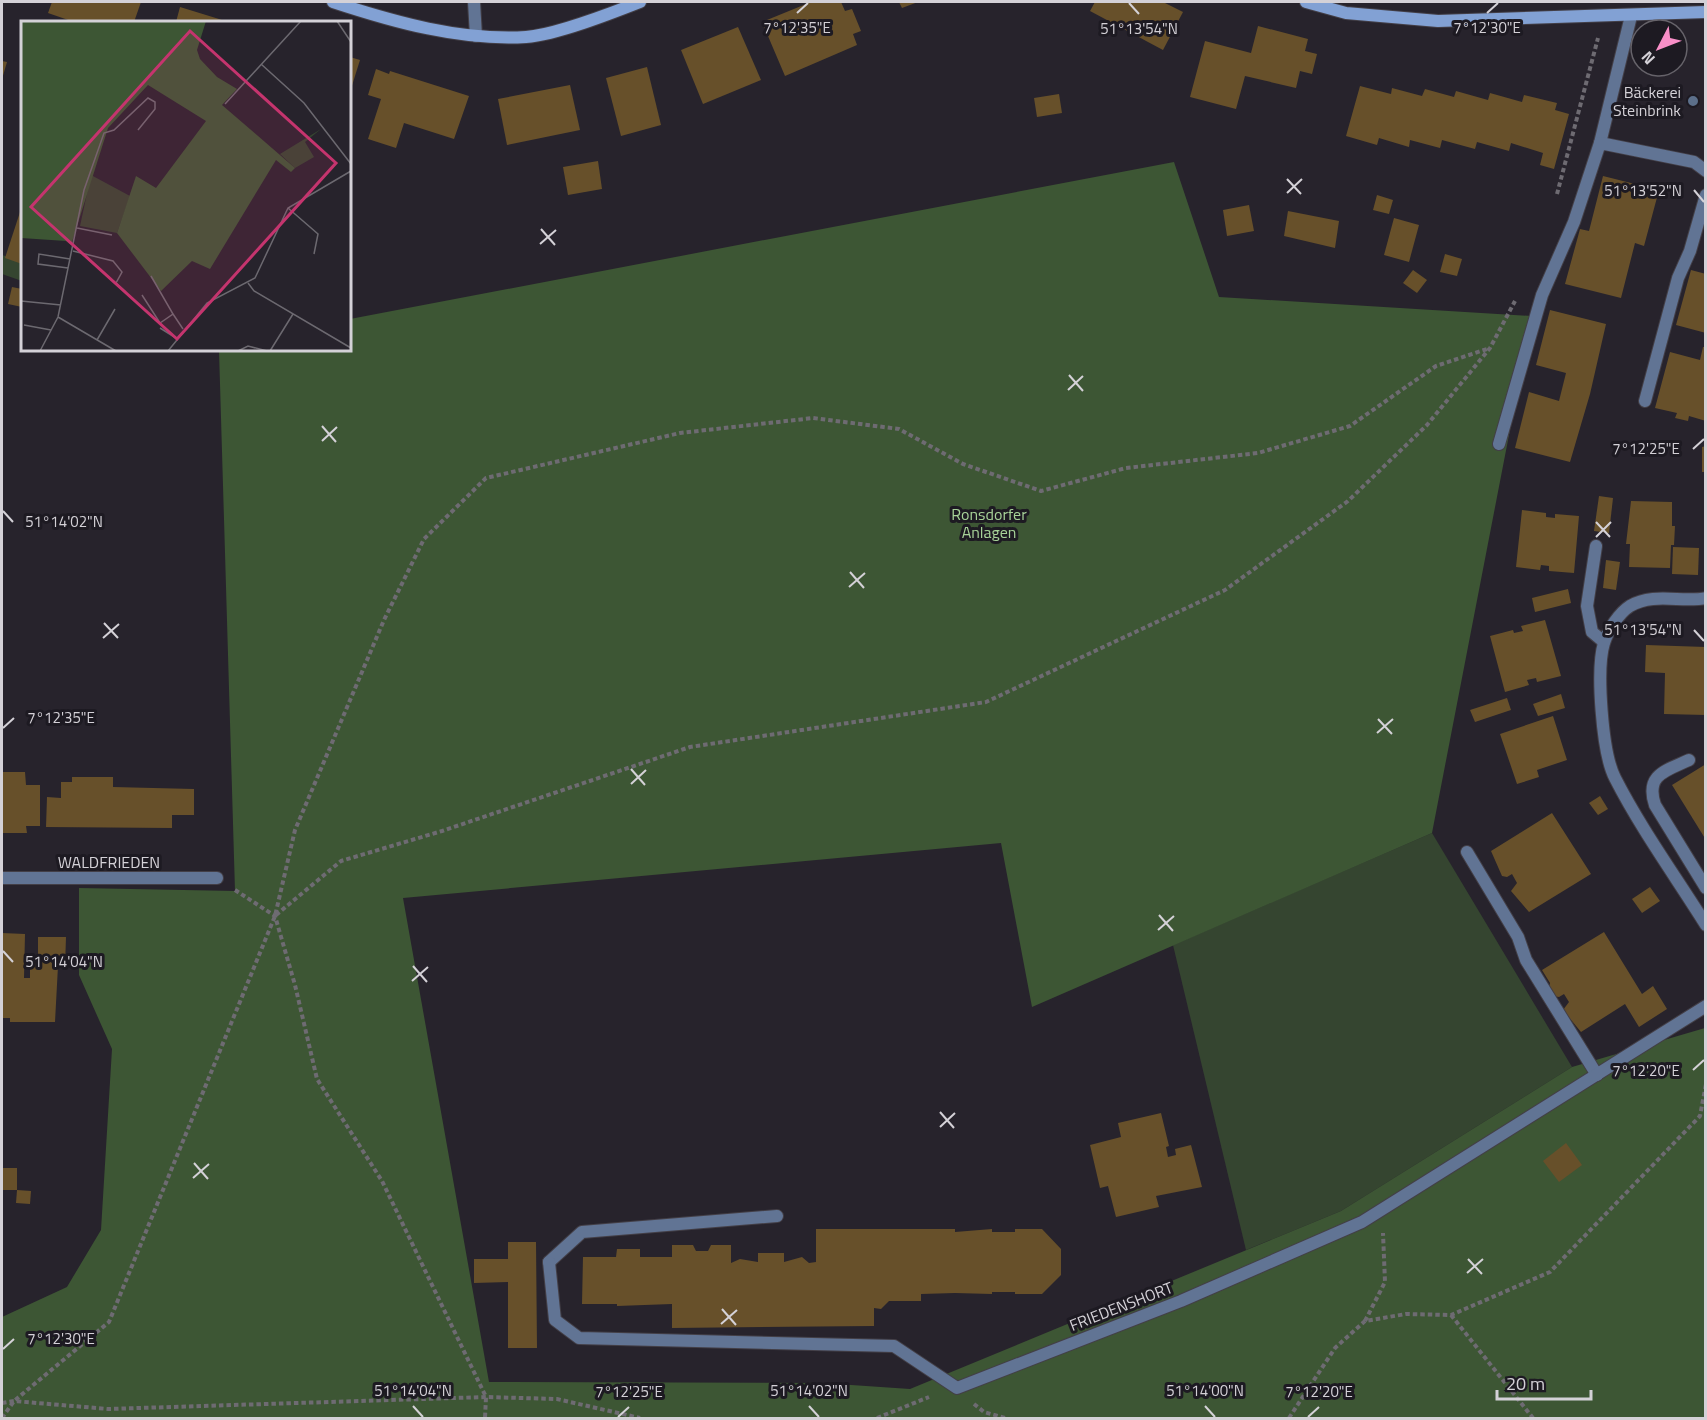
<svg xmlns="http://www.w3.org/2000/svg" width="1707" height="1420" viewBox="0 0 1707 1420" font-family="'Titillium Web',sans-serif">
  <style>
    .green { fill: #354530 }
    .forest { fill: #3d5634 }
    .building { fill: #67502a }
    .lines { fill: none; stroke-linecap: round; stroke-linejoin: round }
    .lane-casing { stroke: #433f47; stroke-width: 14 }
    .street-casing { stroke: #433f47; stroke-width: 14 }
    .secondary-casing { stroke: #433f47; stroke-width: 14 }
    .path { stroke: #6e6b72; stroke-width: 4; stroke-dasharray: 4.5 3; stroke-linecap: butt }
    .lane { stroke: #617494; stroke-width: 12 }
    .street { stroke: #617494; stroke-width: 12 }
    .secondary { stroke: #82a1d4; stroke-width: 12 }
    .ticks { fill: none; stroke: #d4d1d7; stroke-width: 2 }
    .service-dot { fill: #5c6f8a; stroke: #1d1a22; stroke-width: 2 }
    .labels { text-anchor: middle; stroke-width: 6; stroke-linejoin: round; paint-order: stroke }
    .poi-label { font-size: 16px; fill: #d4d1d7; stroke: #1d1a22; text-anchor: end }
    .park-label { font-size: 16px; fill: #a7d298; stroke: #1d1a22 }
    .street-label { font-size: 16px; fill: #d4d1d7; stroke: #1d1a22 }
    .inset-road { fill: none; stroke: #6c6970; stroke-width: 1.5 }
    .view { fill: #c5346e; fill-opacity: 0.15; stroke: #c5346e; stroke-width: 3 }
    .inset-edge { fill: none; stroke: #d4d1d7; stroke-width: 3 }
    .ticks-label { font-size: 15px; text-anchor: middle; fill: #d4d1d7; stroke: #1d1a22; stroke-width: 6; stroke-linejoin: round; paint-order: stroke }
  </style>
  <rect width="100%" height="100%" fill="#27232c"/>
  <g class="green">
    <polygon points="2,255 22,261 22,281 2,274"/>
    <polygon points="1432,833 1572,1067 1341,1211 1246,1250 1173,945"/>
  </g>
  <polygon class="forest" points="1174,162 1219,297 1532,316 1432,833 1032,1007 1001,843 403,898 489,1382 822,1383 910,1389 1341,1211 1572,1067 1705,1028 1705,1418 2,1418 2,1317 67,1287 101,1230 112,1049 79,975 79,888 235,891 219,350 350,350 350,319"/>
  <g class="building">
    <polygon points="52,2 141,2 134,22 74,22 48,13"/>
    <polygon points="811,2 841,2 845,11 852,9 861,31 853,34 857,45 785,76 762,22"/>
    <polygon points="899,2 918,2 902,8"/>
    <polygon points="1095,2 1163,2 1183,12 1163,50 1090,11"/>
    <polygon points="180,7 219,19 227,22 176,22"/>
    <polygon points="1258,26 1308,39 1305,51 1317,54 1312,74 1300,71 1296,88 1245,76 1236,109 1190,97 1205,41 1251,53"/>
    <polygon points="738,27 761,80 703,104 681,50"/>
    <polygon points="350,57 360,60 350,92"/>
    <polygon points="2,61 7,62 2,79"/>
    <polygon points="647,67 661,125 621,136 606,78"/>
    <polygon points="376,69 389,74 390,71 469,96 454,139 404,123 396,148 368,139 381,99 368,95"/>
    <polygon points="570,85 580,130 507,145 498,99"/>
    <polygon points="1360,86 1391,94 1392,88 1422,96 1425,89 1454,97 1456,91 1488,100 1490,93 1522,102 1524,95 1557,103 1555,110 1569,114 1554,169 1540,165 1543,153 1511,143 1509,151 1477,142 1475,149 1442,140 1440,148 1410,140 1409,147 1379,138 1377,145 1346,136"/>
    <polygon points="1059,94 1062,113 1037,117 1034,98"/>
    <polygon points="598,161 602,189 568,195 563,167"/>
    <polygon points="1603,176 1659,190 1644,246 1635,243 1621,298 1565,284 1580,229 1589,231"/>
    <polygon points="1377,195 1393,200 1389,214 1373,210"/>
    <polygon points="1249,205 1254,231 1227,236 1223,210"/>
    <polygon points="22,206 22,264 5,258"/>
    <polygon points="1288,211 1339,221 1335,248 1284,236"/>
    <polygon points="1394,218 1419,225 1409,262 1384,255"/>
    <polygon points="1445,254 1462,259 1457,276 1440,272"/>
    <polygon points="1413,270 1427,280 1417,293 1403,283"/>
    <polygon points="1691,270 1706,274 1706,333 1676,325"/>
    <polygon points="12,287 22,289 22,307 8,304"/>
    <polygon points="1550,310 1606,324 1590,394 1570,462 1515,448 1529,392 1559,401 1566,373 1536,365"/>
    <polygon points="1703,347 1706,347 1706,421 1689,416 1688,421 1675,418 1677,413 1655,408 1670,352 1700,360"/>
    <polygon points="1706,446 1706,472 1702,472 1702,447"/>
    <polygon points="1599,496 1613,498 1609,533 1594,531"/>
    <polygon points="1631,501 1672,502 1672,526 1675,526 1674,545 1671,545 1670,568 1629,567 1630,544 1626,544"/>
    <polygon points="1522,510 1546,513 1546,517 1555,518 1555,514 1579,516 1574,573 1549,571 1549,566 1541,565 1540,570 1516,567"/>
    <polygon points="1673,547 1699,548 1698,575 1672,574"/>
    <polygon points="1606,560 1620,562 1616,590 1603,588"/>
    <polygon points="1568,589 1571,603 1535,612 1532,598"/>
    <polygon points="1545,620 1561,676 1537,682 1536,678 1527,680 1529,685 1505,692 1490,636 1513,630 1514,633 1523,631 1521,626"/>
    <polygon points="1646,645 1706,647 1706,715 1664,714 1665,673 1645,672"/>
    <polygon points="1561,694 1565,708 1538,716 1533,704"/>
    <polygon points="1507,698 1511,710 1475,722 1470,710"/>
    <polygon points="1553,716 1567,760 1537,770 1539,777 1517,784 1500,734"/>
    <polygon points="1706,764 1706,840 1672,785"/>
    <polygon points="2,772 25,772 26,785 40,785 40,826 26,826 27,833 2,833"/>
    <polygon points="72,777 113,777 113,787 194,789 194,815 172,815 172,828 46,827 47,797 61,798 61,782 72,782"/>
    <polygon points="1600,796 1608,809 1598,815 1589,803"/>
    <polygon points="1552,813 1591,874 1529,912 1511,891 1517,883 1512,874 1507,877 1502,876 1491,851"/>
    <polygon points="1650,887 1660,901 1642,913 1632,899"/>
    <polygon points="1604,932 1642,994 1653,986 1667,1009 1639,1027 1625,1004 1581,1032 1563,1010 1569,1002 1564,994 1559,997 1553,996 1549,988 1550,983 1542,970"/>
    <polygon points="2,933 25,934 24,978 30,978 30,960 38,961 38,937 66,937 65,967 58,966 55,1022 10,1022 10,1018 2,1018"/>
    <polygon points="1161,1113 1169,1146 1166,1147 1168,1157 1176,1155 1175,1149 1191,1145 1202,1187 1156,1196 1159,1207 1116,1217 1108,1186 1100,1188 1090,1145 1121,1137 1118,1123"/>
    <polygon points="1566,1143 1582,1165 1559,1182 1543,1161"/>
    <rect x="3" y="1168" width="14" height="22"/>
    <polygon points="17,1190 31,1191 30,1204 16,1203"/>
    <polygon points="816,1229 955,1229 955,1232 992,1229 992,1232 1015,1232 1015,1229 1042,1229 1061,1249 1061,1275 1042,1294 1015,1294 1015,1292 992,1292 992,1294 955,1293 921,1294 921,1301 889,1301 881,1309 874,1308 874,1326 672,1328 672,1304 617,1306 617,1304 582,1304 583,1257 616,1257 617,1249 640,1249 640,1257 672,1257 672,1245 693,1245 696,1251 708,1251 711,1245 731,1245 731,1263 740,1259 758,1262 758,1253 784,1253 784,1262 802,1257 809,1263 816,1262"/>
    <polygon points="508,1242 536,1242 537,1348 508,1348 508,1282 474,1283 474,1259 508,1259"/>
  </g>
  <g class="lines">
    <g class="lane-casing">
      <g id="lane">
        <polyline points="1600,143 1631,16"/>
        <polyline points="1645,401 1678,278 1690,251 1706,195"/>
        <polyline points="1499,444 1542,295 1574,222 1600,143 1694,162 1706,171"/>
        <polyline points="1596,546 1587,606 1592,632 1604,642"/>
        <path d="M1689,760C1665,771 1645,775 1655,805L1706,888"/>
        <polyline points="1467,852 1518,937 1526,960 1597,1075"/>
        <polyline points="549,1262 582,1232 777,1216"/>
      </g>
    </g>
    <g class="street-casing">
      <g id="street">
        <polyline points="474,2 476,36"/>
        <path d="M1706,598C1682,603 1654,592 1630,606C1619,613 1608,630 1604,643C1596,669 1602,753 1615,778C1641,829 1676,877 1706,925"/>
        <polyline points="2,878 217,878"/>
        <polyline points="549,1262 555,1320 579,1338 894,1346 957,1388 1181,1301 1362,1222 1706,1006"/>
      </g>
    </g>
    <g class="secondary-casing">
      <g id="secondary">
        <path d="M333,2C394,22 461,41 526,37C556,35 612,13 640,2"/>
        <polyline points="1306,2 1346,13 1438,21 1706,12"/>
      </g>
    </g>
    <g class="path">
      <polyline points="1557,194 1598,38"/>
      <polyline points="235,890 275,916 295,985 317,1079 382,1181 486,1397 485,1418"/>
      <polyline points="276,915 341,861 442,831 690,747 986,702 1225,590 1348,501 1427,425 1490,348 1515,301"/>
      <polyline points="1451,1315 1533,1418"/>
      <polyline points="1365,1321 1385,1282 1383,1233"/>
      <polyline points="2,1403 14,1401 108,1409 486,1397 557,1399 640,1418"/>
      <polyline points="974,1404 984,1412 1005,1418"/>
      <polyline points="2,1418 14,1401 109,1322 275,916 295,830 384,620 424,539 486,478 680,433 813,418 899,429 963,464 1041,491 1126,468 1258,453 1350,426 1436,366 1490,348"/>
      <polyline points="877,1418 929,1397"/>
      <polyline points="1289,1418 1335,1348 1365,1321 1406,1314 1451,1315 1550,1272 1700,1116 1706,1084"/>
    </g>
    <use href="#lane" class="lane"/>
    <use href="#street" class="street"/>
    <use href="#secondary" class="secondary"/>
  </g>
  <path class="ticks" d="M1129,3L1139,14M797,13L808,3M1487,13L1498,3M1287,179L1301,194M1694,190L1704,202M1287,193L1302,179M541,229L555,245M540,244L556,230M1069,375L1083,391M1068,390L1083,376M322,426L336,442M322,441L337,427M1693,449L1704,439M3,511L13,522M1596,522L1610,537M1596,537L1611,522M850,572L864,588M849,587L865,573M104,623L118,638M1694,630L1704,641M103,638L119,624M1378,719L1392,734M3,728L14,718M1377,733L1393,719M631,769L645,785M631,784L646,770M1159,915L1173,931M1158,930L1174,916M3,951L13,962M413,966L427,982M412,981L428,967M1693,1070L1704,1060M940,1112L954,1128M940,1127L955,1113M194,1163L208,1179M193,1178L209,1164M1468,1259L1482,1274M1467,1273L1483,1259M722,1309L736,1325M721,1324L737,1310M3,1349L14,1339M413,1406L423,1417M809,1406L819,1417M1205,1406L1215,1417M618,1417L629,1407M1308,1417L1319,1407"/>
  <circle class="service-dot" cx="1693" cy="101" r="6"/>
  <g class="labels">
    <g class="poi-label">
      <text x="1681" y="98">Bäckerei<tspan x="1681" dy="18">Steinbrink</tspan></text>
    </g>
    <g class="park-label">
      <text x="989" y="520">Ronsdorfer<tspan x="989" dy="18">Anlagen</tspan></text>
    </g>
    <g class="street-label">
      <text x="109" y="868">WALDFRIEDEN</text>
      <text transform="translate(1121 1306) rotate(-21)" y="6">FRIEDENSHORT</text>
    </g>
  </g>
  <g transform="translate(21 21)">
    <rect width="330" height="330" fill="#27232c"/>
    <path d="M300,108L284,121L293,136L274,147L259,133ZM70,154L109,175L96,212L59,205Z" fill="#354530"/>
    <path d="M0,0H185L176,29L179,38L196,56L216,68L201,84L274,147L270,151L255,139L189,248L171,240L140,270L96,212L115,155L135,167L185,100L127,64L87,107L50,224L45,220L0,217Z" fill="#3d5634"/>
    <path class="inset-road" d="M316,0L330,21M240,43L283,82L330,143M204,83L280,0M267,187L297,213L293,233M56,207L91,214M52,230L92,240L101,251L95,262L105,271M47,247L17,243L18,233L49,238M227,262L233,270L330,327M121,274L139,302L152,293L130,255M0,280L40,284M152,293L162,308M37,296L95,330M3,304L30,309M139,307L155,317M76,319L94,288M19,330L37,296L63,169L83,112L93,109L127,77L134,81V88L117,109M147,330L186,282L234,257L267,187L330,150M217,330L227,325L246,330M249,330L272,293"/>
    <path class="view" d="M169,10L315,142L156,318L10,186Z"/>
    <rect width="330" height="330" class="inset-edge"/>
  </g>
  <g class="ticks-label">
    <text x="797" y="33">7°12'35"E</text>
    <text x="1487" y="33">7°12'30"E</text>
    <text x="1139" y="34">51°13'54"N</text>
    <text x="1643" y="196">51°13'52"N</text>
    <text x="1646" y="454">7°12'25"E</text>
    <text x="64" y="527">51°14'02"N</text>
    <text x="1643" y="635">51°13'54"N</text>
    <text x="61" y="723">7°12'35"E</text>
    <text x="64" y="967">51°14'04"N</text>
    <text x="1646" y="1076">7°12'20"E</text>
    <text x="61" y="1344">7°12'30"E</text>
    <text x="413" y="1396">51°14'04"N</text>
    <text x="809" y="1396">51°14'02"N</text>
    <text x="1205" y="1396">51°14'00"N</text>
    <text x="629" y="1397">7°12'25"E</text>
    <text x="1319" y="1397">7°12'20"E</text>
  </g>
  <rect width="1707" height="1420" fill="none" stroke="#d4d1d7" stroke-width="6"/>
  <g transform="translate(1659 48) rotate(228)"><circle r="28" fill="#1d1a22" stroke="#66636a" stroke-width="1.5"/>
  <path d="M0-4.5L10 22L0 15L-10 22Z" fill="#f98fc8"/>
  <text y="-9" font-size="16" font-weight="bold" text-anchor="middle" fill="#d4d1d7">N</text>
  </g>
  <path d="M1497 1390v9h94v-9" fill="none" stroke="#d4d1d7" stroke-width="3"/>
  <text x="1506" y="1390" font-size="18" fill="#d4d1d7" stroke="#1d1a22" stroke-width="4.5" paint-order="stroke">20 m</text>
</svg>
